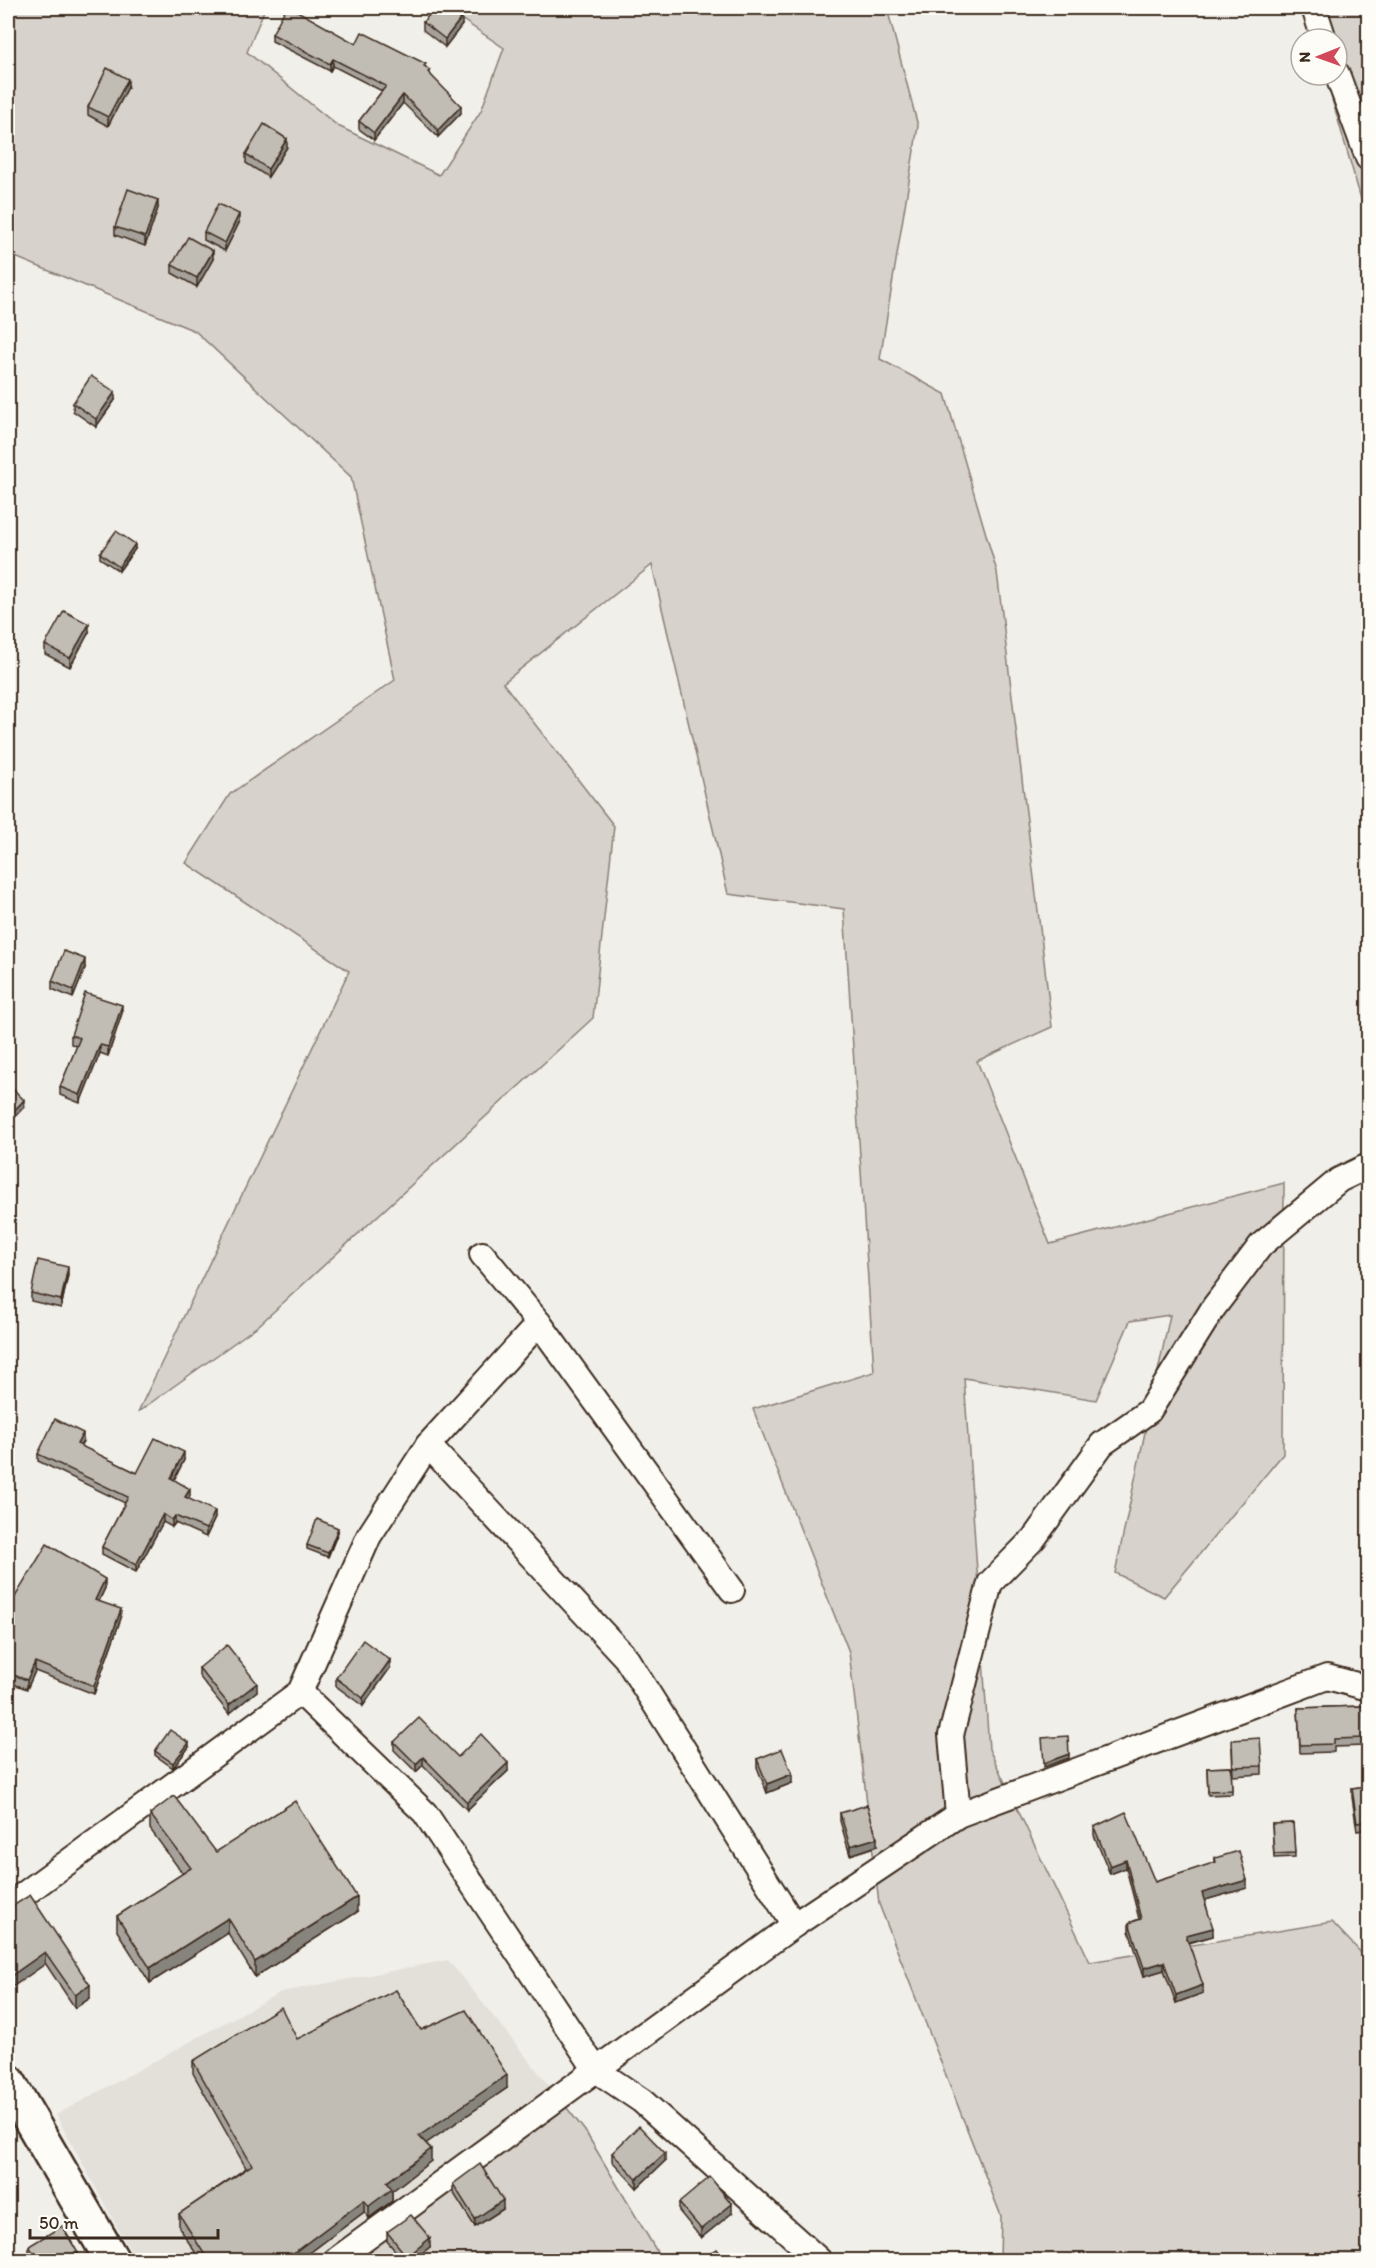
<svg xmlns="http://www.w3.org/2000/svg" width="1376" height="2268" viewBox="0 0 1376 2268" font-family="Itim,sans-serif">
  <style>
    .built { fill: #e3e0da }
    .green { fill: #d7d2cc; stroke: #897e75; stroke-width: 1.5 }
    .lines { fill: none; stroke-linecap: round; stroke-linejoin: round }
    .minor-casing { stroke: #3b2a1e; stroke-width: 28 }
    .secondary-casing { stroke: #3b2a1e; stroke-width: 38 }
    .minor { stroke: #fdfcf7; stroke-width: 24 }
    .secondary { stroke: #fdfcf7; stroke-width: 33 }
    .wall { fill: #a6a29b; stroke: #3b2a1e; stroke-width: 1.5 }
    .shaded-wall { fill: #87847e; stroke: #3b2a1e; stroke-width: 1.5 }
    .building { fill: #c1bcb4; stroke: #3b2a1e; stroke-width: 1.5 }
  </style>
  <rect width="100%" height="100%" fill="#f1efea"/>
  <filter id="ink" filterUnits="userSpaceOnUse"><feTurbulence type="fractalNoise" baseFrequency=".0167" numOctaves="2"/><feDisplacementMap in="SourceGraphic" scale="12" xChannelSelector="R" yChannelSelector="G"/><feConvolveMatrix kernelMatrix="1 2 1 2 8 2 1 2 1" color-interpolation-filters="sRGB"/></filter>
  <g filter="url(#ink)">
    <polygon class="built" points="448,1960 552,2089 326,2260 135,2260 56,2115 281,1992"/>
    <g class="green">
      <polygon points="8,8 265,8 247,52 338,126 439,175 481,111 504,48 445,8 887,8 918,126 880,359 945,394 997,572 1052,1027 977,1061 1050,1244 1284,1183 1283,1454 1164,1597 1115,1573 1170,1315 1130,1321 1096,1400 964,1378 989,1749 1090,1962 1332,1922 1368,1960 1368,2260 1000,2260 1001,2216 879,1904 849,1652 753,1409 874,1372 844,909 728,894 652,565 503,683 614,826 593,1018 259,1325 138,1412 349,971 186,863 230,794 395,680 351,477 195,331 8,254"/>
      <polygon points="1305,8 1368,8 1368,223 1325,75 1337,75 1337,39 1314,39"/>
      <polygon points="552,2089 585,2131 662,2260 326,2260"/>
    </g>
    <g class="lines">
      <g class="minor-casing">
        <g id="minor">
          <polyline points="1314,8 1324,39"/>
          <polyline points="1337,74 1368,158"/>
          <polyline points="482,1254 539,1323 732,1590"/>
          <polyline points="428,1445 626,1658 794,1925"/>
          <polyline points="300,1692 425,1813 596,2070 642,2101 819,2260"/>
          <polyline points="958,1815 951,1735 990,1583 1034,1538 1102,1444 1149,1411 1214,1307 1261,1245 1339,1180 1368,1166"/>
          <polyline points="8,1906 300,1692 369,1536 428,1445 539,1323"/>
          <polyline points="336,2260 794,1925 958,1815 1327,1677 1368,1688"/>
        </g>
      </g>
      <g class="secondary-casing">
        <polyline id="secondary" points="8,2081 112,2260"/>
      </g>
      <use href="#minor" class="minor"/>
      <use href="#secondary" class="secondary"/>
    </g>
    <g class="wall">
      <polygon points="423,22 462,25 445,47 423,30"/>
      <polygon points="272,34 356,44 426,67 430,74 461,113 438,137 403,103 374,140 359,129 359,121 382,91 333,66 330,71 272,41"/>
      <polygon points="128,87 108,126 88,115 88,107"/>
      <polygon points="287,147 268,177 246,163 246,154"/>
      <polygon points="158,208 145,246 115,235 115,227"/>
      <polygon points="239,223 225,251 204,240 204,232"/>
      <polygon points="213,259 197,287 172,273 172,265"/>
      <polygon points="115,400 96,427 73,411 73,403"/>
      <polygon points="135,549 119,571 100,558 100,553"/>
      <polygon points="89,632 70,667 45,654 45,645"/>
      <polygon points="85,968 73,998 52,989 52,981"/>
      <polygon points="122,1013 108,1056 100,1053 80,1103 60,1095 60,1087 77,1046 71,1044 71,1035"/>
      <polygon points="68,1275 61,1308 31,1301 31,1293"/>
      <polygon points="83,1441 80,1446 137,1473 184,1460 174,1480 190,1496 188,1499 215,1518 206,1537 175,1523 172,1527 163,1522 136,1572 102,1554 102,1547 125,1503 38,1461 38,1454"/>
      <polygon points="338,1532 328,1557 307,1549 307,1545"/>
      <polygon points="105,1588 99,1601 121,1618 94,1694 35,1671 27,1689 8,1682 8,1602 12,1602"/>
      <polygon points="199,1668 257,1691 229,1714 199,1676"/>
      <polygon points="390,1668 363,1706 336,1686 336,1678"/>
      <polygon points="1364,1706 1365,1746 1334,1747 1334,1752 1300,1753 1298,1708"/>
      <polygon points="394,1742 458,1757 508,1771 467,1810 423,1765 416,1772 394,1750"/>
      <polygon points="189,1747 173,1768 155,1755 155,1751"/>
      <polygon points="1232,1748 1262,1766 1262,1774 1233,1776"/>
      <polygon points="757,1759 792,1783 767,1793 757,1767"/>
      <polygon points="1231,1767 1232,1794 1208,1795 1207,1768"/>
      <polygon points="1368,1786 1368,1829 1357,1831 1352,1797 1352,1788"/>
      <polygon points="840,1813 877,1846 850,1855 840,1821"/>
      <polygon points="150,1814 216,1852 357,1912 255,1977 228,1933 150,1983 117,1931 117,1916 183,1874 150,1829"/>
      <polygon points="1293,1823 1295,1857 1274,1858 1272,1824"/>
      <polygon points="1094,1827 1155,1882 1215,1863 1215,1858 1247,1888 1205,1900 1213,1936 1189,1943 1203,1993 1176,2003 1164,1970 1144,1976 1129,1931 1129,1923 1139,1919 1126,1868 1110,1874 1094,1835"/>
      <polygon points="8,1907 90,1998 75,2008"/>
      <polygon points="297,2039 507,2088 426,2143 431,2161 392,2191 392,2201 369,2218 364,2212 300,2260 200,2260 179,2227 179,2214 246,2168 193,2073 193,2061"/>
      <polygon points="612,2153 665,2161 637,2188 612,2161"/>
      <polygon points="453,2184 503,2209 475,2227 453,2192"/>
      <polygon points="679,2203 732,2213 701,2238 679,2211"/>
      <polygon points="387,2232 430,2247 413,2260 403,2260 387,2241"/>
      <polygon points="29,2246 78,2260 33,2260 29,2255"/>
    </g>
    <g class="shaded-wall">
      <polygon points="462,17 462,25 445,47 445,39"/>
      <polygon points="333,59 333,66 330,71 330,64"/>
      <polygon points="128,79 128,87 108,126 108,117"/>
      <polygon points="403,95 403,103 374,140 374,133"/>
      <polygon points="461,106 461,113 438,137 438,130"/>
      <polygon points="287,139 287,147 268,177 268,169"/>
      <polygon points="158,200 158,208 145,246 145,237"/>
      <polygon points="239,214 239,223 225,251 225,243"/>
      <polygon points="213,251 213,259 197,287 197,278"/>
      <polygon points="115,392 115,400 96,427 96,419"/>
      <polygon points="135,544 135,549 119,571 119,567"/>
      <polygon points="89,624 89,632 70,667 70,658"/>
      <polygon points="85,959 85,968 73,998 73,990"/>
      <polygon points="122,1005 122,1013 108,1056 108,1047"/>
      <polygon points="100,1045 100,1053 80,1103 80,1095"/>
      <polygon points="24,1100 24,1107 8,1124 8,1117"/>
      <polygon points="68,1267 68,1275 61,1308 61,1300"/>
      <polygon points="83,1433 83,1441 77,1452 77,1444"/>
      <polygon points="184,1452 184,1460 171,1486 171,1478"/>
      <polygon points="190,1489 190,1496 185,1505 185,1497"/>
      <polygon points="215,1511 215,1518 206,1537 206,1529"/>
      <polygon points="163,1514 163,1522 136,1572 136,1565"/>
      <polygon points="175,1516 175,1523 172,1527 172,1520"/>
      <polygon points="338,1528 338,1532 328,1557 328,1553"/>
      <polygon points="105,1579 105,1588 95,1609 95,1600"/>
      <polygon points="121,1609 121,1618 94,1694 94,1686"/>
      <polygon points="390,1660 390,1668 363,1706 363,1698"/>
      <polygon points="35,1662 35,1671 27,1689 27,1680"/>
      <polygon points="257,1683 257,1691 229,1714 229,1705"/>
      <polygon points="189,1743 189,1747 173,1768 173,1763"/>
      <polygon points="1069,1754 1069,1758 1044,1767 1044,1763"/>
      <polygon points="423,1757 423,1765 416,1772 416,1764"/>
      <polygon points="508,1763 508,1771 467,1810 467,1802"/>
      <polygon points="792,1774 792,1783 767,1793 767,1784"/>
      <polygon points="877,1838 877,1846 850,1855 850,1846"/>
      <polygon points="1126,1860 1126,1868 1110,1874 1110,1866"/>
      <polygon points="1247,1880 1247,1888 1202,1901 1202,1893"/>
      <polygon points="357,1897 357,1912 255,1977 255,1962"/>
      <polygon points="228,1918 228,1933 150,1983 150,1968"/>
      <polygon points="1213,1928 1213,1936 1186,1943 1186,1935"/>
      <polygon points="45,1952 45,1964 8,1990 8,1978"/>
      <polygon points="1164,1962 1164,1970 1144,1976 1144,1968"/>
      <polygon points="90,1985 90,1998 75,2008 75,1995"/>
      <polygon points="1203,1985 1203,1993 1176,2003 1176,1995"/>
      <polygon points="507,2075 507,2088 419,2148 419,2136"/>
      <polygon points="431,2149 431,2161 392,2191 392,2201 369,2218 369,2206 387,2182"/>
      <polygon points="665,2153 665,2161 637,2188 637,2179"/>
      <polygon points="364,2200 364,2212 300,2260 284,2260"/>
      <polygon points="503,2200 503,2209 475,2227 475,2219"/>
      <polygon points="732,2204 732,2213 701,2238 701,2229"/>
      <polygon points="430,2238 430,2247 413,2260 407,2260 407,2257"/>
      <polygon points="78,2253 78,2260 65,2260"/>
    </g>
    <g class="building">
      <polygon points="286,8 292,8 356,44 362,32 426,64 424,66 430,70 428,72 461,106 438,130 403,95 374,133 359,121 386,86 333,59 330,64 272,34"/>
      <polygon points="435,8 451,8 462,17 445,39 423,22"/>
      <polygon points="107,68 128,79 108,117 88,107"/>
      <polygon points="264,124 287,139 268,169 246,154"/>
      <polygon points="128,189 158,200 145,237 115,227"/>
      <polygon points="218,204 239,214 225,243 204,232"/>
      <polygon points="188,237 213,251 197,278 172,265"/>
      <polygon points="91,376 115,392 96,419 73,403"/>
      <polygon points="116,531 135,544 119,567 100,553"/>
      <polygon points="64,611 89,624 70,658 45,645"/>
      <polygon points="64,951 85,959 73,990 52,981"/>
      <polygon points="85,993 122,1005 108,1047 100,1045 80,1095 60,1087 80,1038 71,1035"/>
      <polygon points="8,1084 24,1100 8,1117"/>
      <polygon points="38,1260 68,1267 61,1300 31,1293"/>
      <polygon points="55,1419 83,1433 77,1444 137,1473 155,1438 184,1452 171,1478 190,1489 185,1497 215,1511 206,1529 175,1516 172,1520 163,1514 136,1565 102,1547 128,1497 38,1454"/>
      <polygon points="317,1519 338,1528 328,1553 307,1545"/>
      <polygon points="47,1544 105,1579 95,1600 121,1609 94,1686 35,1662 27,1680 8,1673 8,1601 12,1602"/>
      <polygon points="363,1640 390,1660 363,1698 336,1678"/>
      <polygon points="227,1645 257,1683 229,1705 199,1668"/>
      <polygon points="1364,1706 1365,1738 1334,1739 1334,1744 1300,1745 1298,1708"/>
      <polygon points="419,1718 458,1757 481,1734 508,1763 467,1802 423,1757 416,1764 394,1742"/>
      <polygon points="170,1730 189,1743 173,1763 155,1751"/>
      <polygon points="1068,1736 1069,1754 1044,1763 1042,1738"/>
      <polygon points="1260,1738 1262,1766 1233,1767 1232,1740"/>
      <polygon points="782,1749 792,1774 767,1784 757,1759"/>
      <polygon points="1231,1767 1232,1790 1208,1791 1207,1768"/>
      <polygon points="1368,1786 1368,1821 1357,1823 1352,1788"/>
      <polygon points="174,1796 216,1852 295,1801 357,1897 255,1962 228,1918 150,1968 117,1916 191,1868 150,1814"/>
      <polygon points="867,1805 877,1838 850,1846 840,1813"/>
      <polygon points="1126,1812 1155,1882 1216,1862 1215,1858 1239,1851 1247,1880 1202,1893 1213,1928 1186,1935 1203,1985 1176,1995 1164,1962 1144,1968 1129,1923 1141,1919 1126,1860 1110,1866 1094,1827"/>
      <polygon points="1293,1823 1295,1853 1274,1854 1272,1824"/>
      <polygon points="30,1895 90,1985 75,1995 45,1952 8,1978 8,1907 10,1908"/>
      <polygon points="396,1990 421,2030 466,2010 507,2075 419,2136 431,2149 387,2182 392,2189 369,2206 364,2200 284,2260 208,2260 179,2214 252,2165 193,2061 281,2007 297,2039"/>
      <polygon points="639,2126 665,2153 637,2179 612,2153"/>
      <polygon points="480,2164 503,2200 475,2219 453,2184"/>
      <polygon points="710,2177 732,2204 701,2229 679,2203"/>
      <polygon points="411,2215 430,2238 407,2257 387,2232"/>
      <polygon points="62,2226 78,2253 65,2260 38,2260 29,2246"/>
      <polygon points="717,2249 725,2260 701,2260"/>
    </g>
  </g>
  <rect width="1376" height="2268" fill="none" stroke="#fdfcf7" stroke-width="30"/>
  <rect x="15" y="15" width="1346" height="2238" fill="none" stroke="#3b2a1e" stroke-width="2" filter="url(#ink)"/>
  <g transform="translate(1319 57) rotate(269)"><circle r="28" fill="#fdfcf7" stroke="#afa8a0" stroke-width="1.5"/>
  <path d="M0-4.5L10 22L0 15L-10 22Z" fill="#d1495b"/>
  <text y="-9" font-size="16" font-weight="bold" text-anchor="middle" fill="#3b2a1e">N</text>
  </g>
  <path d="M30 2229v9h188v-9" fill="none" stroke="#3b2a1e" stroke-width="3"/>
  <text x="39" y="2229" font-size="18" fill="#3b2a1e" stroke="#fdfcf7" stroke-width="4.5" paint-order="stroke">50 m</text>
</svg>
